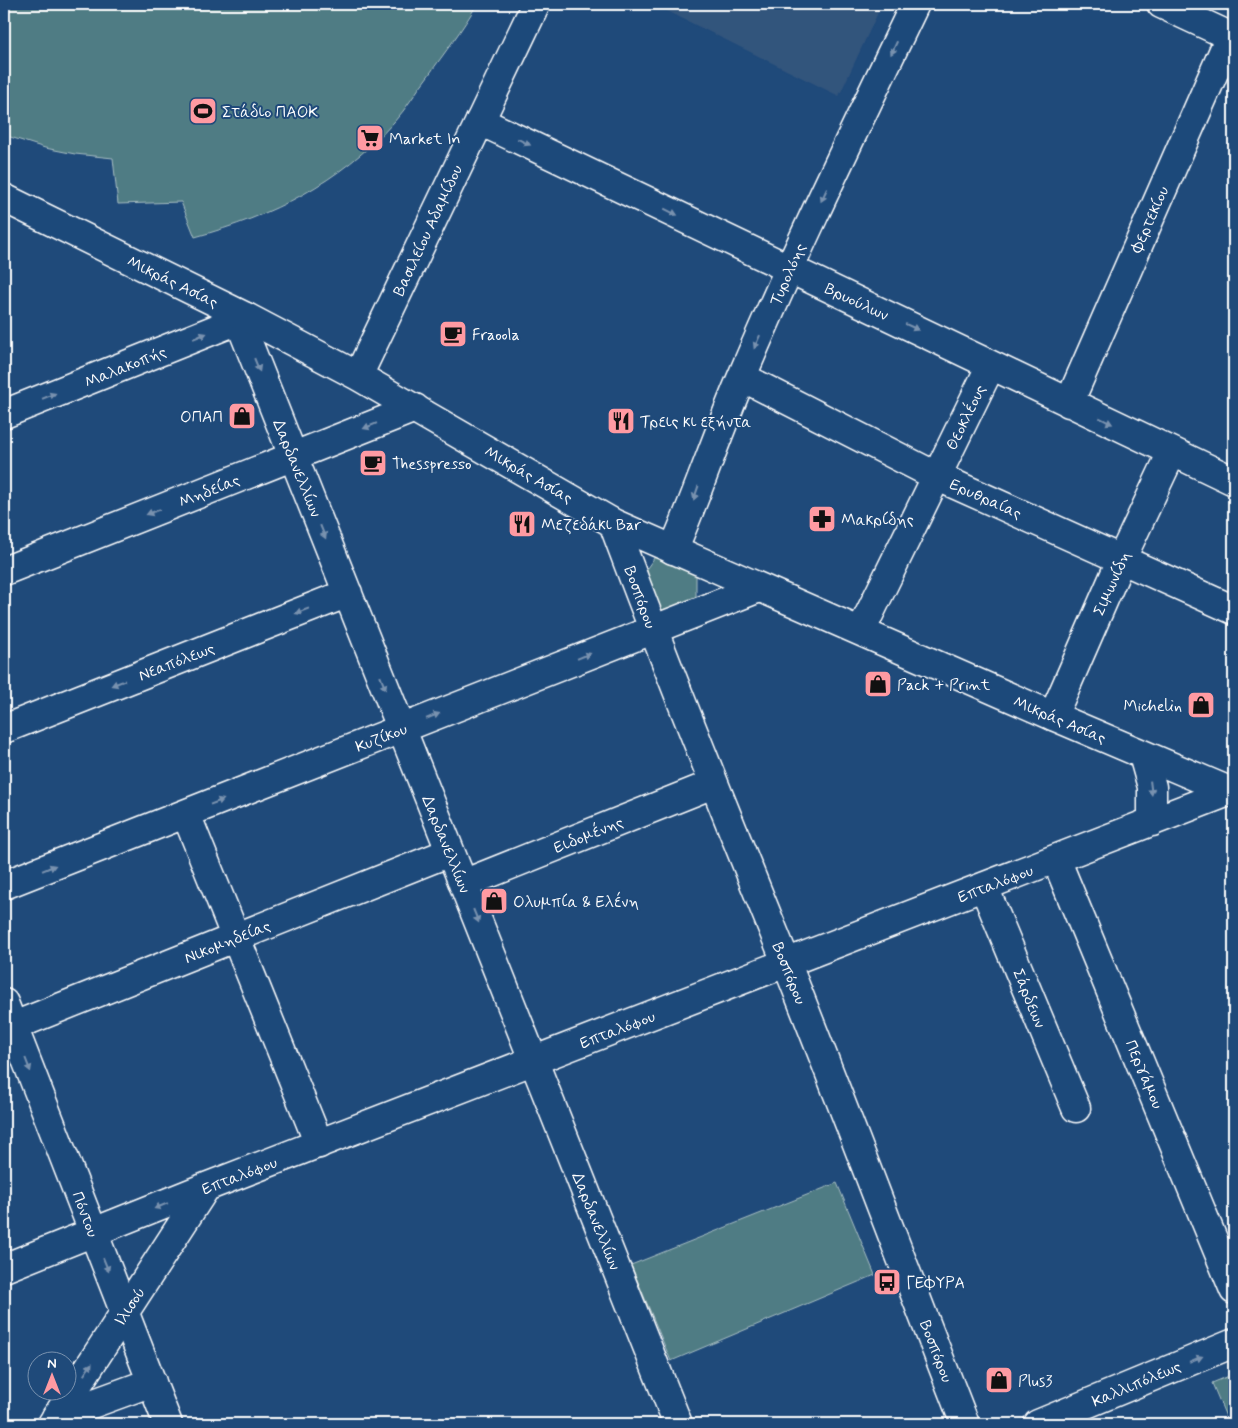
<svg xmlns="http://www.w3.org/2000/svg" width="1238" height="1428" font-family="Mynerve,sans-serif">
	<rect width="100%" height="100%" fill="#1f4a7a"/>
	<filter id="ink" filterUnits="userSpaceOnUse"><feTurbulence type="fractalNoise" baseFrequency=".02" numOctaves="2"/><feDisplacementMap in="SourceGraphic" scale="10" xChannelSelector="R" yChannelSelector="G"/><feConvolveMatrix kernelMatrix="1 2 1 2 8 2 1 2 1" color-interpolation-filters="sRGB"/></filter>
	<g filter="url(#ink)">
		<path fill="#33547c" d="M653 4H882L839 96Z"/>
		<path fill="#507c84" stroke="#a8bec2" d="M4 4H477C463 29 445 52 428 76 416 91 407 108 394 122 339 183 272 216 195 237L181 202 118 204 113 158 75 154 45 148 4 135Z
			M657 554 696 575V597L661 612 648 587 647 568Z
			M837 1183 875 1275 671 1361 631 1265Z
			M1234 1374V1424H1229L1212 1383Z"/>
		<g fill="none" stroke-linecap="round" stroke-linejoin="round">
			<defs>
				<path id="minor" d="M1161 4 1234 38
					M480 121 1234 481
					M239 320 678 1424
					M742 377 936 476 1234 610
					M1069 403 1230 36
					M4 414 246 317
					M673 550C698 493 718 432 743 374 796 249 856 127 915 4
					M4 571 415 408
					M861 631 991 365
					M1053 716 1122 558 1172 452
					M4 729 348 593
					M186 814 319 1144
					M1056 859 1234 1290
					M463 884 713 784
					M4 885 759 588
					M984 887 1076 1108
					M4 1003 168 1424
					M4 1030 450 852
					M56 1417 152 1382
					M1038 1424 1234 1343"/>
				<path id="tertiary" d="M4 198 248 318 358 376 613 523 1053 716 1234 793
					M358 376 536 4
					M613 523C668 671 727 816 786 962 847 1115 905 1270 965 1424
					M1143 755 1152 787V822
					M4 1268 206 1187 1231 791
					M52 1424 206 1187"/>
			</defs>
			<use href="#minor" stroke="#fff" stroke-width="31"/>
			<use href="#tertiary" stroke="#fff" stroke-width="31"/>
			<use href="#minor" stroke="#1f4a7a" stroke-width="28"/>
			<use href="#tertiary" stroke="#1f4a7a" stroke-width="28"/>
		</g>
		<defs><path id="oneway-solid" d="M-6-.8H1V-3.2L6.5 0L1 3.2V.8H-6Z" transform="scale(1.25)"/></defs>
		<g fill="#7992af">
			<use href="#oneway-solid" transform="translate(894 48) rotate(115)"/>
			<use href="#oneway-solid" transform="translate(524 142) rotate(26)"/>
			<use href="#oneway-solid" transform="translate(824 195) rotate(115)"/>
			<use href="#oneway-solid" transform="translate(671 212) rotate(26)"/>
			<use href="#oneway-solid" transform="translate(912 327) rotate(25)"/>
			<use href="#oneway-solid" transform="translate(200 336) rotate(-22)"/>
			<use href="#oneway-solid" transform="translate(757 342) rotate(114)"/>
			<use href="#oneway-solid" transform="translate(257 365) rotate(68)"/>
			<use href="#oneway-solid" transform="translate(49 396) rotate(-22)"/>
			<use href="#oneway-solid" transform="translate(1106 421) rotate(26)"/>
			<use href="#oneway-solid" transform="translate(370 426) rotate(158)"/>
			<use href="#oneway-solid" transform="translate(696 493) rotate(109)"/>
			<use href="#oneway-solid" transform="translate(153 512) rotate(158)"/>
			<use href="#oneway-solid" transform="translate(323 532) rotate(68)"/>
			<use href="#oneway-solid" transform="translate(302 611) rotate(159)"/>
			<use href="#oneway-solid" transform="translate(584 656) rotate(-22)"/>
			<use href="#oneway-solid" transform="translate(118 683) rotate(159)"/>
			<use href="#oneway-solid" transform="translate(383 683) rotate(68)"/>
			<use href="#oneway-solid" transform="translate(433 716) rotate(-22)"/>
			<use href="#oneway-solid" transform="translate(1151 788) rotate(83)"/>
			<use href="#oneway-solid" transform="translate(217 802) rotate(-21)"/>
			<use href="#oneway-solid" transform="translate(49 868) rotate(-22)"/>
			<use href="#oneway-solid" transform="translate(476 916) rotate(68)"/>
			<use href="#oneway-solid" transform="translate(28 1065) rotate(69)"/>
			<use href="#oneway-solid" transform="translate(161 1206) rotate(158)"/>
			<use href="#oneway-solid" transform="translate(106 1265) rotate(68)"/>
			<use href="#oneway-solid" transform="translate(1196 1359) rotate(-22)"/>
			<use href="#oneway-solid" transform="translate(88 1369) rotate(-56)"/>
		</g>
	</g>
	<defs>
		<symbol id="stadium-square" viewBox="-11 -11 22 22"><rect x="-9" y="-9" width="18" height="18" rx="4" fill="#ff9aa2" stroke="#1f4a7a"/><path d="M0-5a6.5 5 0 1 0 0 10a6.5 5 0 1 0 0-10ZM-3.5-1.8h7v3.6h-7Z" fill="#111"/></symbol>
		<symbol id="supermarket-square" viewBox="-11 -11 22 22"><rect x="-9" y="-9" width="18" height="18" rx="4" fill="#ff9aa2" stroke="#1f4a7a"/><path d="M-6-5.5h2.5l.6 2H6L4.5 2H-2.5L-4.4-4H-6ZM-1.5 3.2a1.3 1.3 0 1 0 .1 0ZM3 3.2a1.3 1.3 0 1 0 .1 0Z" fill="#111"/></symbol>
		<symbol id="cafe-square" viewBox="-11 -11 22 22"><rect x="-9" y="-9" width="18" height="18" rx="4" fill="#ff9aa2" stroke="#1f4a7a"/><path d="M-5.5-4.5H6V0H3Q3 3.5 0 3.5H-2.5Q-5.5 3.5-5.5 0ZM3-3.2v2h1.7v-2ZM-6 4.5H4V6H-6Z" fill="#111"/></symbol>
		<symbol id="shop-square" viewBox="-11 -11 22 22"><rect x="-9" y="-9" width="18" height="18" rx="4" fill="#ff9aa2" stroke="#1f4a7a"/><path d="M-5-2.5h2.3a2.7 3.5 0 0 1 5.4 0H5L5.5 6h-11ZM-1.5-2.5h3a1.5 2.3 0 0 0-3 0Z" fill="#111"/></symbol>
		<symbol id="restaurant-square" viewBox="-11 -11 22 22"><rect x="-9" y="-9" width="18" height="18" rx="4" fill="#ff9aa2" stroke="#1f4a7a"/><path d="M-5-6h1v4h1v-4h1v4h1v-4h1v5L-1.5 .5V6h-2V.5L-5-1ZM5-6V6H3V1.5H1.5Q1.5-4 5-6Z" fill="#111"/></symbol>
		<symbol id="pharmacy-square" viewBox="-11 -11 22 22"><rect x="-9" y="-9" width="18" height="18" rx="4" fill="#ff9aa2" stroke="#1f4a7a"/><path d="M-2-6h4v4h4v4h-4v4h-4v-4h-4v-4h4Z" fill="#111"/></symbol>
		<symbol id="bus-square" viewBox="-11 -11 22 22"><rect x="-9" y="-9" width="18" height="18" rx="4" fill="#ff9aa2" stroke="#1f4a7a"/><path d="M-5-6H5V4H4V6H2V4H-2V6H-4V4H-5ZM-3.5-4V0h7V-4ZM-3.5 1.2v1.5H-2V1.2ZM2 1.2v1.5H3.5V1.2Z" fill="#111"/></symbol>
	</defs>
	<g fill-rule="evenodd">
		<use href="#stadium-square" x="187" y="95" width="32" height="32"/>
		<use href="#supermarket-square" x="354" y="122" width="32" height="32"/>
		<use href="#cafe-square" x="437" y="318" width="32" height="32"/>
		<use href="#shop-square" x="226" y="400" width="32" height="32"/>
		<use href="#restaurant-square" x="605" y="405" width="32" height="32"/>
		<use href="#cafe-square" x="357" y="447" width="32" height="32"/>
		<use href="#pharmacy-square" x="806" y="503" width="32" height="32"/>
		<use href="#restaurant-square" x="506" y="508" width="32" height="32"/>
		<use href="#shop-square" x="862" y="668" width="32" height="32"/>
		<use href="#shop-square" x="1185" y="689" width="32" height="32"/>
		<use href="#shop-square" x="478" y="885" width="32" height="32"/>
		<use href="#bus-square" x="871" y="1266" width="32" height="32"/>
		<use href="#shop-square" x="983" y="1364" width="32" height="32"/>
	</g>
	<g text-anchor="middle" stroke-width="4" stroke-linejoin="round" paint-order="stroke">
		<g font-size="16" fill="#fff" stroke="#1f4a7a" text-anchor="start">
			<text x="222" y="117">Στάδιο ΠΑΟΚ</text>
			<text x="389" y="144">Market In</text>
			<text x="472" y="340">Fraoola</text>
			<text x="223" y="422" text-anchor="end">ΟΠΑΠ</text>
			<text x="640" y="427">Τρεις κι εξήντα</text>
			<text x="392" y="469">Thesspresso</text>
			<text x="841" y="525">Μακρίδης</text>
			<text x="541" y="530">Μεζεδάκι Bar</text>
			<text x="897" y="690">Pack + Print</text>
			<text x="1182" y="711" text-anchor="end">Michelin</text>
			<text x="513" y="907">Ολυμπία &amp; Ελένη</text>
			<text x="906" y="1288">ΓΕΦΥΡΑ</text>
			<text x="1018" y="1386">Plus3</text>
		</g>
		<g font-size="16" fill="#fff" stroke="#1f4a7a">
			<text transform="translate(1149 219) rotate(-66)" y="6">Φερτεκίου</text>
			<text transform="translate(427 230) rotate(-65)" y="6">Βασιλείου Αδαμίδου</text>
			<text transform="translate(787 274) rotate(-66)" y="6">Τυρολόης</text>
			<text transform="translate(173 281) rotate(26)" y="6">Μικράς Ασίας</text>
			<text transform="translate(857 301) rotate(25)" y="6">Βρυούλων</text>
			<text transform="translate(125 366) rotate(-22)" y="6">Μαλακοπής</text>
			<text transform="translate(965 417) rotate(-64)" y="6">Θεοκλέους</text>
			<text transform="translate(298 468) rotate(68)" y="6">Δαρδανελλίων</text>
			<text transform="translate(529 474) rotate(30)" y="6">Μικράς Ασίας</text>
			<text transform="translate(209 490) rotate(-22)" y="6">Μηδείας</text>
			<text transform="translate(986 498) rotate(24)" y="6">Ερυθραίας</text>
			<text transform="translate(1111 583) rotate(-66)" y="6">Σιμωνίδη</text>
			<text transform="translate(641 597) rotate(70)" y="6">Βοσπόρου</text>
			<text transform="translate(176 661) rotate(-21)" y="6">Νεαπόλεως</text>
			<text transform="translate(1060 719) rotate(23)" y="6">Μικράς Ασίας</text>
			<text transform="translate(381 737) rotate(-21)" y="6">Κυζίκου</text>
			<text transform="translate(588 834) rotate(-22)" y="6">Ειδομένης</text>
			<text transform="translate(447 844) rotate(68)" y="6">Δαρδανελλίων</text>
			<text transform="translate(995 883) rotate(-21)" y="6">Επταλόφου</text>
			<text transform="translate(227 941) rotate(-22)" y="6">Νικομηδείας</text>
			<text transform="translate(790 973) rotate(68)" y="6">Βοσπόρου</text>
			<text transform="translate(1030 998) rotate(68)" y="6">Σάρδεων</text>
			<text transform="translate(617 1029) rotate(-21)" y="6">Επταλόφου</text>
			<text transform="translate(1145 1074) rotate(67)" y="6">Περγάμου</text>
			<text transform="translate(239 1175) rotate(-21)" y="6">Επταλόφου</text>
			<text transform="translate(86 1214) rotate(69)" y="6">Πόντου</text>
			<text transform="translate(597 1221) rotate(68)" y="6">Δαρδανελλίων</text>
			<text transform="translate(129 1306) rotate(-57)" y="6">Ιλισού</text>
			<text transform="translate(937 1351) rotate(69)" y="6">Βοσπόρου</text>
			<text transform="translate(1136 1383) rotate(-23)" y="6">Καλλιπόλεως</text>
		</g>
	</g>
	<rect width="1238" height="1428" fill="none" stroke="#1f4a7a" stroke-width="20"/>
	<rect x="10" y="10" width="1218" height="1408" fill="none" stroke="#fff" stroke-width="2" filter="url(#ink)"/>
	<g transform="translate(52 1376)"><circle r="24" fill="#1f4a7a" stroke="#7992af"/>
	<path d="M0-4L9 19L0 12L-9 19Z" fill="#ff9aa2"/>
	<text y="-8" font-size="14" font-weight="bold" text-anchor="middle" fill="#ffffff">N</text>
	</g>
</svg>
